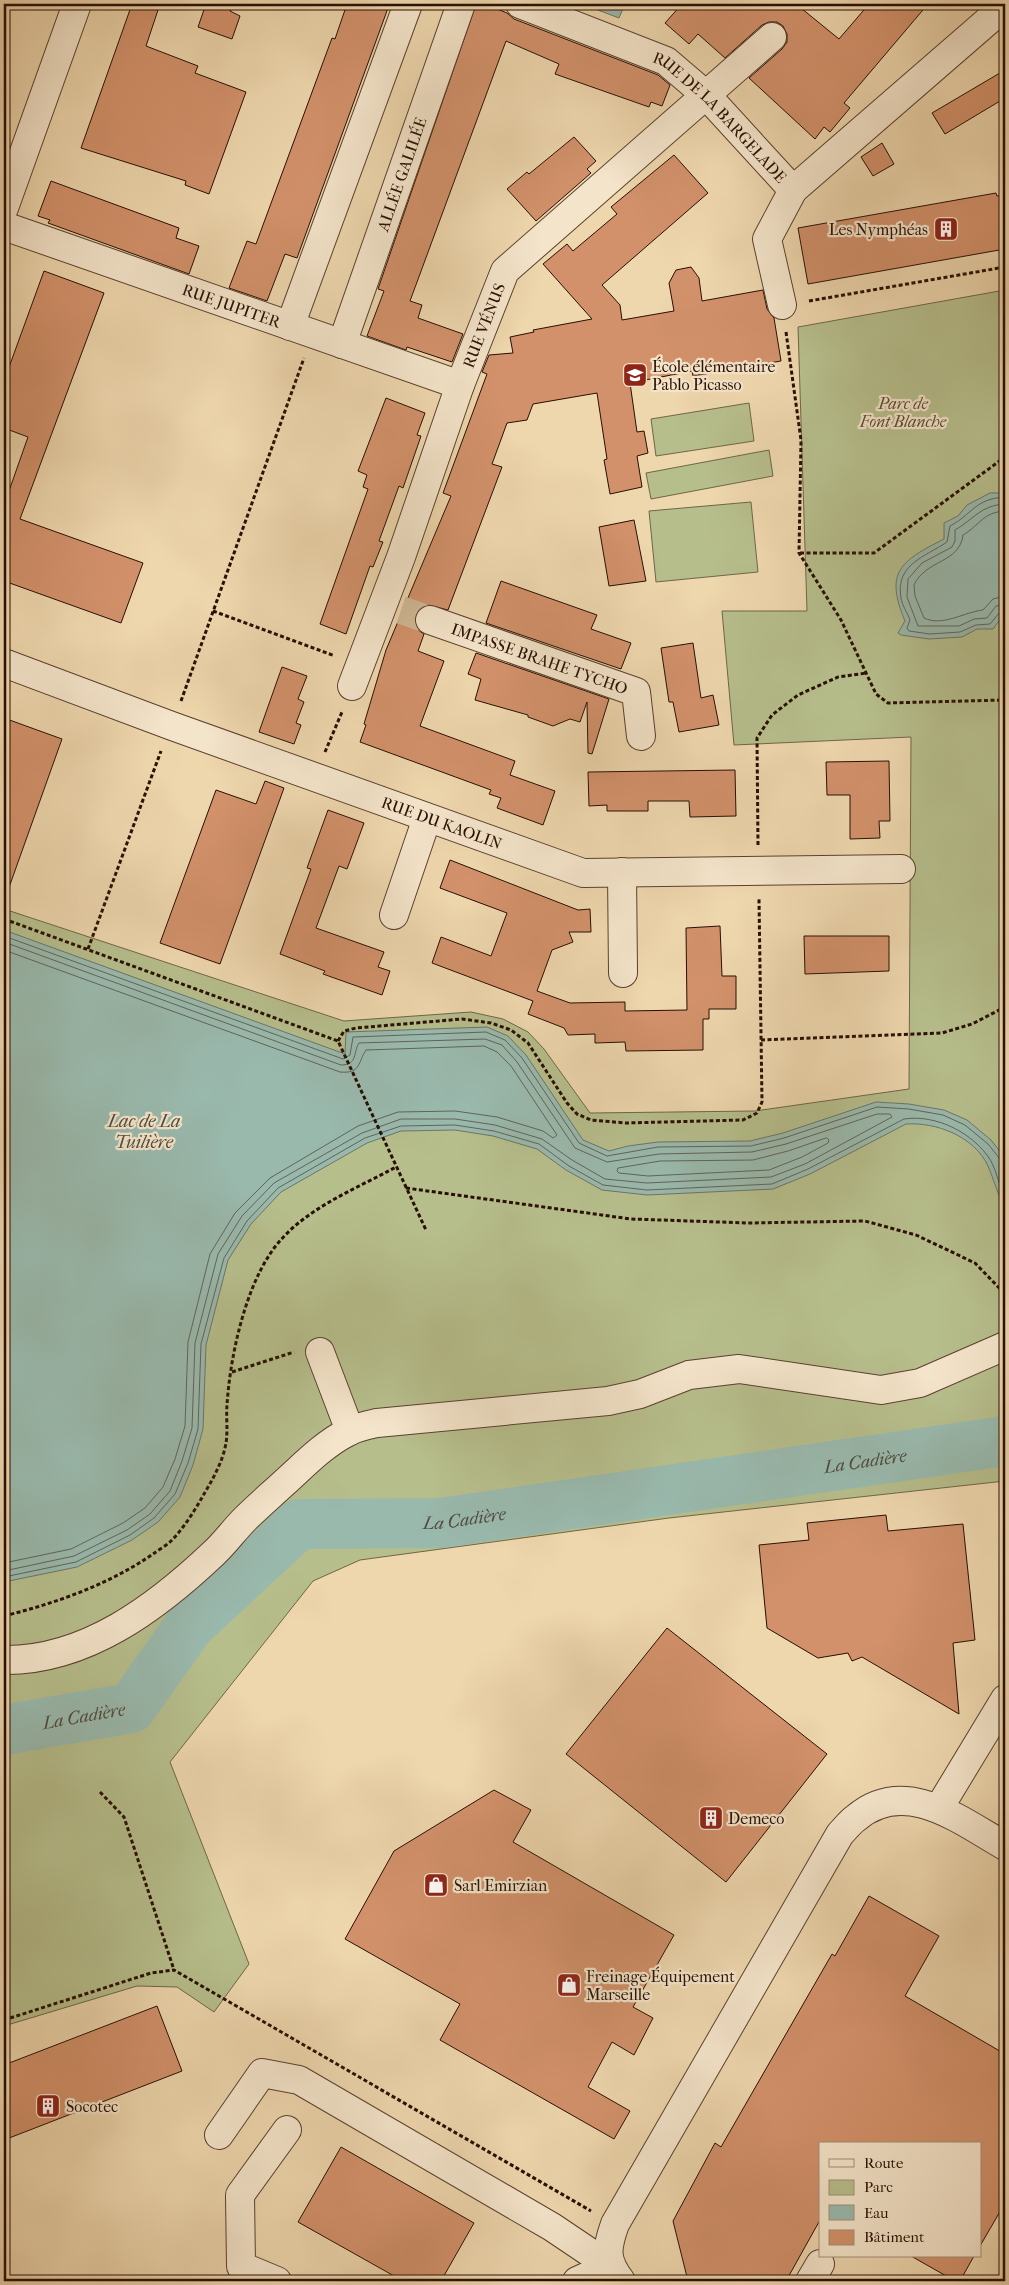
<svg xmlns="http://www.w3.org/2000/svg" width="1009" height="2285" font-family="'IM FELL French Canon',serif">
	<rect width="100%" height="100%" fill="#eed6ad"/>
	<filter id="stains"><feTurbulence type="fractalNoise" baseFrequency=".004" numOctaves="4"/><feColorMatrix values="0 0 0 0 .2 0 0 0 0 .09 0 0 0 0 .02 0 0 0 .5 -.17"/></filter>
	<radialGradient id="worn" r=".72"><stop offset=".6" stop-color="#630" stop-opacity="0"/><stop offset="1" stop-color="#630" stop-opacity=".3"/></radialGradient>
	<path fill="#b6be8c" stroke="#6e6648" d="M1005 290V1481L669 1518 360 1560 313 1581 170 1762 249 1964 214 2012 177 1987 137 1986 4 2026V909L344 1021 471 1012 503 1019 528 1032 544 1049 590 1113 755 1111 909 1089 911 737 734 745 722 611H807L798 327Z
		M749 403 754 441 656 456 651 419Z
		M769 450 773 476 651 499 646 473Z
		M751 502 758 572 656 582 649 511Z"/>
	<path fill="#99b9ad" stroke="#6b7569" d="M591 4H625L619 18 590 7Z
		M990 493H1004L1005 495 1004 614 993 629H977L962 637 929 639 901 635 898 633 905 621C884 571 901 561 944 539V523L958 516 967 505Z
		M4 930 345 1054 346 1032 487 1027 508 1036 526 1055 583 1140 609 1151 628 1146 658 1142 750 1141 783 1133 876 1102 909 1104 944 1110 967 1120 991 1140 1005 1158V1209C998 1195 994 1180 988 1166 974 1136 936 1122 906 1124L810 1174 773 1189 647 1195 602 1190 566 1170 537 1149 493 1136 455 1130 401 1131 367 1143 281 1192 251 1224 228 1260 206 1345 203 1429 193 1465 180 1497 158 1522 132 1540 77 1567 4 1582Z"/>
	<g fill="none" stroke-linecap="round" stroke-linejoin="round">
		<path stroke="#606458" stroke-width="1" d="M1005 497C974 499 973 514 950 526L947 542C925 557 895 564 901 598 902 605 907 612 910 620L907 628 909 631 930 634 960 632 976 625 990 624 1000 612 1005 610
			M1005 504C981 505 974 519 955 530V541L952 547 922 563 908 579 907 597 918 626H959L974 619 987 618 996 606 1005 604
			M1005 511C983 512 980 525 963 535 960 563 925 560 914 585L915 596 924 618C943 627 964 612 983 610L993 599 1005 596
			M4 936 343 1059 350 1055 353 1037 486 1032 505 1040 522 1058 579 1143 607 1156 658 1147 751 1146 784 1138 877 1107 909 1109 943 1115 965 1125 988 1144 1000 1159 1005 1160
			M4 942 341 1065C358 1065 353 1052 359 1043L485 1039 502 1045 517 1062 575 1148 607 1162 659 1154 752 1152 786 1144 877 1114H890L892 1117 805 1164 771 1177 647 1183 605 1179 572 1160 542 1139 495 1125 455 1119H401L362 1133 274 1183 242 1216 218 1254 195 1343 192 1428 182 1461 170 1491 150 1514 127 1530 74 1556 4 1571
			M4 950 340 1072C361 1074 358 1062 366 1050L484 1046 497 1052 511 1066 557 1135 553 1138 543 1131 497 1117 455 1111 398 1112 358 1126 270 1178 235 1213 210 1254 188 1342 185 1426 175 1459 163 1487 145 1508 123 1523 71 1549 4 1563
			M827 1138 829 1140 828 1143 802 1157 769 1170 648 1176 619 1173 617 1171 618 1168 660 1161 753 1160 788 1151Z
			M4 1577 76 1562 130 1535 154 1518 175 1494 188 1463 198 1429 201 1344 224 1258 247 1221 278 1188 365 1138 401 1126 455 1125 494 1131 539 1144 569 1166 603 1185 647 1190 772 1184 808 1169 904 1119C936 1114 974 1133 991 1161 997 1172 999 1186 1005 1198"/>
		<path stroke="#99b9ad" stroke-width="50" id="s1" d="M4 1730 131 1708 189 1626 299 1524 441 1523 1005 1441"/>
	</g>
	<path fill="#d2916b" stroke="#270f03" d="M132 4H160L146 46 198 66 195 73 246 92 209 194 185 185 186 181 81 148Z
		M206 4H233L230 11 240 16 232 39 198 27Z
		M347 4H376L388 8 297 258 285 254 267 301 229 288 247 241 256 244 332 38 335 39Z
		M476 4H485L507 13 514 19 658 75 670 85 662 106 651 102 649 107 555 74 559 64 506 41 410 301 422 305 418 318 463 334 452 362 407 347 406 350 367 336 384 291 378 289Z
		M682 4H796L839 39 869 4H928L844 103 850 108 830 132 824 127 815 139 749 78 782 49 787 42V34L783 26 777 22H769L762 25 725 58 698 34 689 44 665 23Z
		M1005 70V98L945 134 932 113Z
		M574 137 596 161 587 169 591 173 536 221 507 189 527 172 529 174Z
		M882 143 894 164 873 176 861 157Z
		M674 155 708 193 602 285 620 305 622 320 674 311 669 283 676 270 691 267 699 278 702 301 763 290 767 309 774 318 781 361 693 376 692 371 630 383 637 432 644 431 648 453 637 456 642 487 610 494 604 460 607 459 597 393 533 404 527 420 507 423 492 464 502 467 448 610 428 605 420 608 415 615V623L418 630 424 634 418 651 444 661 420 726 515 761 510 775 555 791 543 825 497 808 501 798 489 794 491 790 360 742 366 725 364 724 386 650 451 496 443 493 487 374 482 372 489 355 513 353 510 337 534 332 533 330 592 319 543 264 567 244 573 251 617 214 611 207Z
		M51 181 179 228 176 238 199 246 189 274 48 223 50 220 38 216Z
		M996 193 997 196 1005 195V249L808 284 798 228Z
		M44 271 104 293 20 519 143 563 121 623 4 581V505L28 437 4 428V381Z
		M386 398 425 413 417 435 421 436 403 488 399 486 379 541 383 542 373 567 370 566 346 634 320 624 368 489 363 487 367 475 358 471Z
		M634 520 646 581 609 586 599 527Z
		M501 581 597 615 591 629 631 643 621 669 486 623Z
		M693 643 701 698 713 695 719 725 679 732 673 702H669L661 648Z
		M476 653 609 699 592 754 588 753 587 702 580 722 570 719 553 726 528 717V715L475 700 481 679 468 674Z
		M282 667 307 676 298 699 304 702 296 723 301 725 294 744 259 732Z
		M4 718 62 739 7 893 4 892Z
		M889 761 890 821H879L880 838 850 839V795H827L826 762Z
		M735 770 736 816 690 817 689 801H648V811H607V805L589 806 588 772Z
		M265 781 284 788 220 964 160 943 216 790 256 804Z
		M328 810 364 823 347 869 339 866 316 928 384 952 378 967 390 971 382 995 323 974 325 971 280 954 311 869 307 868Z
		M450 860 578 910 590 909 591 932H569L573 942 552 950 537 991 570 1003 625 1002V1011L687 1010 686 928 720 926 722 976H736V1009H709V1019H703V1050L626 1051 625 1042 595 1043V1034L568 1035 564 1028 528 1014 533 1001 432 963 441 937 491 956 507 913 440 888Z
		M804 936H889V971L805 974Z
		M886 1515 888 1531 963 1524 975 1640 953 1643 959 1714 862 1657 852 1661 848 1653 818 1658 767 1628 759 1545 809 1540 807 1523Z
		M667 1628 827 1754 726 1882 566 1754Z
		M494 1790 531 1810 513 1842 674 1935 633 2007 653 2018 634 2055 612 2042 588 2087 630 2111 614 2139 440 2040 460 2004 345 1939 394 1851Z
		M869 1896 939 1936 905 1996 1005 2054V2203L980 2246V2144H820V2220L786 2281H688L673 2221 715 2143 721 2147 832 1954 835 1956Z
		M157 2006 182 2071 4 2140V2065Z
		M341 2147 474 2223 441 2281H403L298 2222Z
		M911 2256H974L960 2281H955Z"/>
	<g fill="none" stroke-linecap="round" stroke-linejoin="round">
		<path stroke="#d0b894" stroke-width="28" stroke-dasharray="28 14" stroke-linecap="butt" d="M401 610 430 620"/>
		<defs>
			<g id="minor">
				<path id="s2" d="M520 4 666 61 707 96 793 190 1005 6"/>
				<path d="M4 208 77 4"/>
				<path id="s3" d="M4 226 460 385"/>
				<path d="M782 305 767 239 793 190"/>
				<path d="M290 326 408 4"/>
				<path id="s4" d="M342 344 461 4"/>
				<path id="s5" d="M430 620 636 692 641 736"/>
				<path id="s6" d="M4 663 172 726 583 873 901 869"/>
				<path id="s7" d="M352 686 401 557 460 385 505 271 772 37"/>
				<path d="M622 872 623 973"/>
				<path d="M394 915 427 818"/>
				<path d="M320 1352 350 1431"/>
				<path d="M4 1660C86 1661 157 1607 214 1553 225 1543 234 1530 245 1519 257 1507 271 1495 284 1483 304 1465 324 1444 348 1432 357 1427 368 1425 377 1423L608 1401 640 1394 689 1375 739 1369 881 1390 920 1383 1005 1346"/>
				<path d="M939 1808 1005 1699"/>
				<path d="M219 2135 262 2073 299 2080 552 2227 610 2266"/>
				<path d="M277 2281 241 2266 240 2195 287 2130"/>
				<path d="M577 2281 610 2266"/>
				<path d="M621 2281C605 2260 606 2249 615 2224L840 1834C845 1829 850 1822 856 1818 905 1776 961 1821 1005 1846"/>
				<path d="M810 2281 820 2264"/>
			</g>
		</defs>
		<use href="#minor" stroke="#59412e" stroke-width="30"/>
		<path stroke="#270f03" stroke-width="3" stroke-dasharray="4 2.5" stroke-linecap="butt" d="M809 301 1005 267
			M786 332 801 440 799 553 841 620 876 694 888 703 1005 700
			M800 553H874L1005 457
			M213 611 335 656
			M181 701 304 358
			M325 752 342 712
			M758 845 757 738 772 715 798 695 838 677 867 673
			M4 919 338 1041 426 1230
			M88 949 161 751
			M761 1040 942 1033 972 1024 1005 1007
			M338 1041 344 1031 356 1028 462 1019 491 1023 511 1030 528 1043 567 1103 577 1114 591 1120 626 1123 743 1120 757 1113 762 1102 759 899
			M406 1188 631 1219 748 1223 865 1221 916 1235 975 1263 1005 1294
			M232 1372 294 1352
			M4 1616C56 1603 108 1585 153 1554 158 1550 166 1546 171 1541 184 1528 195 1510 204 1494 213 1479 223 1461 226 1443 228 1431 226 1417 227 1405 230 1358 244 1293 270 1254 298 1211 352 1191 396 1167
			M100 1792 124 1817 174 1970
			M4 2020 151 1973 174 1970 591 2211"/>
		<use href="#minor" stroke="#f4e4ca" stroke-width="28"/>
	</g>
	<defs>
		<symbol id="building-square" viewBox="-11 -11 22 22"><rect x="-9" y="-9" width="18" height="18" rx="4" fill="#8f2418" stroke="#f4e4ca"/><path d="M-4-6H4V6H1V3H-1V6H-4ZM-2.5-4.3h1.7v1.8h-1.7ZM.8-4.3h1.7v1.8H.8ZM-2.5-1h1.7V.8h-1.7ZM.8-1h1.7V.8H.8Z" fill="#fff"/></symbol>
		<symbol id="school-square" viewBox="-11 -11 22 22"><rect x="-9" y="-9" width="18" height="18" rx="4" fill="#8f2418" stroke="#f4e4ca"/><path d="M0-5L7-2L0 1L-7-2ZM-4 1L0 2.5L4 1V4Q0 6-4 4Z" fill="#fff"/></symbol>
		<symbol id="shop-square" viewBox="-11 -11 22 22"><rect x="-9" y="-9" width="18" height="18" rx="4" fill="#8f2418" stroke="#f4e4ca"/><path d="M-5-2.5h2.3a2.7 3.5 0 0 1 5.4 0H5L5.5 6h-11ZM-1.5-2.5h3a1.5 2.3 0 0 0-3 0Z" fill="#fff"/></symbol>
	</defs>
	<g fill-rule="evenodd">
		<use href="#building-square" x="932" y="215" width="28" height="28"/>
		<use href="#school-square" x="621" y="361" width="28" height="28"/>
		<use href="#building-square" x="697" y="1804" width="28" height="28"/>
		<use href="#shop-square" x="422" y="1871" width="28" height="28"/>
		<use href="#shop-square" x="555" y="1971" width="28" height="28"/>
		<use href="#building-square" x="34" y="2092" width="28" height="28"/>
	</g>
	<g text-anchor="middle" stroke-width="4.5" stroke-linejoin="round" paint-order="stroke">
		<g font-size="16" fill="#270f03" stroke="#f4e4ca">
			<text dy="6" stroke="none"><textPath href="#s2" startOffset="234">RUE DE LA BARGELADE</textPath></text>
			<text dy="6" stroke="none"><textPath href="#s4" startOffset="180">ALLÉE GALILÉE</textPath></text>
			<text dy="6" stroke="none"><textPath href="#s3" startOffset="241">RUE JUPITER</textPath></text>
			<text dy="6" stroke="none"><textPath href="#s7" startOffset="384">RUE VÉNUS</textPath></text>
			<text dy="6" stroke="none"><textPath href="#s5" startOffset="116">IMPASSE BRAHE TYCHO</textPath></text>
			<text dy="6" stroke="none"><textPath href="#s6" startOffset="466">RUE DU KAOLIN</textPath></text>
		</g>
		<g font-size="16" fill="#270f03" stroke="#f4e4ca" text-anchor="start">
			<text x="928" y="235" text-anchor="end">Les Nymphéas</text>
			<text x="652" y="372">École élémentaire<tspan x="652" dy="18">Pablo Picasso</tspan></text>
			<text x="728" y="1824">Demeco</text>
			<text x="454" y="1891">Sarl Emirzian</text>
			<text x="586" y="1982">Freinage Équipement<tspan x="586" dy="18">Marseille</tspan></text>
			<text x="66" y="2112">Socotec</text>
		</g>
		<g font-size="16" font-style="italic" fill="#594c33" stroke="#f4e4ca">
			<text x="903" y="409">Parc de<tspan x="903" dy="18">Font Blanche</tspan></text>
		</g>
		<g font-size="18" font-style="italic" fill="#4f4a3e" stroke="#f4e4ca">
			<text x="144" y="1127">Lac de La<tspan x="144" dy="21">Tuilière</tspan></text>
			<text dy="6" stroke="none"><textPath href="#s1" startOffset="950">La Cadière</textPath></text>
			<text dy="6" stroke="none"><textPath href="#s1" startOffset="545">La Cadière</textPath></text>
			<text dy="6" stroke="none"><textPath href="#s1" startOffset="81">La Cadière</textPath></text>
		</g>
	</g>
	<rect width="1009" height="2285" fill="none" stroke="#eed6ad" stroke-width="20"/>
	<rect x="5" y="5" width="999" height="2275" fill="none" stroke="#270f03" stroke-width="2.5"/>
	<rect x="10" y="10" width="989" height="2265" fill="none" stroke="#270f03"/>
	<rect x="819" y="2142" width="162" height="115" fill="#f4e4ca" stroke="#a28f7a"/>
	<rect x="829" y="2159" width="25" height="8" fill="#f4e4ca" stroke="#a28f7a"/>
	<text x="864" y="2168" font-size="15" fill="#270f03">Route</text>
	<rect x="829" y="2180" width="25" height="15" fill="#b6be8c" stroke="#a28f7a"/>
	<text x="864" y="2192" font-size="15" fill="#270f03">Parc</text>
	<rect x="829" y="2205" width="25" height="15" fill="#99b9ad" stroke="#a28f7a"/>
	<text x="864" y="2218" font-size="15" fill="#270f03">Eau</text>
	<rect x="829" y="2230" width="25" height="15" fill="#d2916b" stroke="#a28f7a"/>
	<text x="864" y="2242" font-size="15" fill="#270f03">Bâtiment</text>
	<rect width="100%" height="100%" filter="url(#stains)"/>
	<rect width="100%" height="100%" fill="url(#worn)"/>
</svg>
